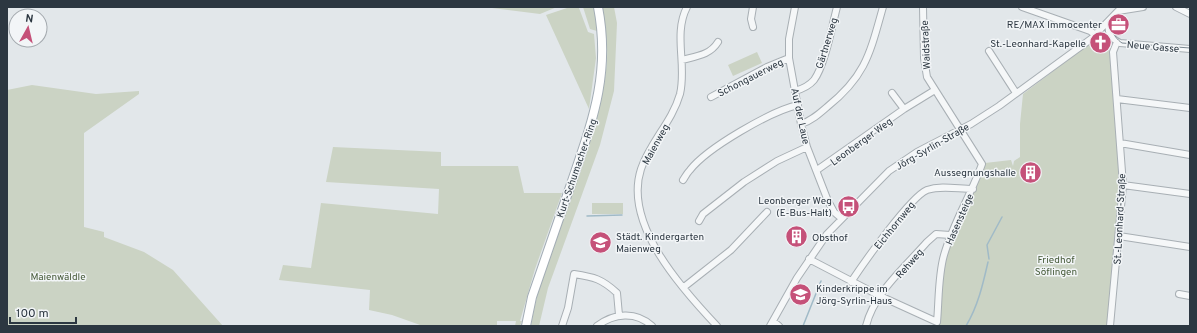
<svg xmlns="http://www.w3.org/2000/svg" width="1197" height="333" font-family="Overpass,sans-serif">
	<rect width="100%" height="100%" fill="#e2e7ea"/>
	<path fill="#cbd3c4" d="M484 7H557L540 14Z
		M570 7 579 8 588 32 594 34 596 58 589 109 546 15Z
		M583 7H594L597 31 590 29Z
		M601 7H614L617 23 614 91 600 145 548 288 539 326H531C542 257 574 193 593 126 600 105 606 81 607 58 608 41 604 24 601 7Z
		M1089 44 1092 50 1108 46 1109 48 1115 99 1119 184 1108 326H936L940 324 944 262 952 238 974 190 985 163 1011 160 1013 166 1014 161 1020 157V124L1023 94Z
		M757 52 762 63 733 76 728 65Z
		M32 85 96 94 139 91V94L84 133V227L104 232V237L144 252 173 270 223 326H7V90Z
		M333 147 441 152V166H518L524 193H562L535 269 520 321H522L520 326H515L516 321H497V326H423L392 315 369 310 370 290 279 280 283 265 311 268 321 203 438 214 439 189 326 182Z
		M592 203H623V214H592Z"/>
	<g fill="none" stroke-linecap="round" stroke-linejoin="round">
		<path stroke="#a0bac7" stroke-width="1.5" d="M587 216 622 215
			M989 259 987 245 1002 217
			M803 326 821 281
			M966 326C978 306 983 284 988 262"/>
		<defs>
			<path id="minor" d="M687 7C673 34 687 65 680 94 672 122 650 142 641 169 623 224 682 289 717 326
				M795 7 789 39V58L801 124 807 147 828 201 834 212 841 218
				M1022 7 1090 31 1096 35
				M1176 7 1190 14
				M1110 21C1106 31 1111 39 1120 43L1190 49
				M753 27 751 19 753 7
				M989 51 1016 93
				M682 60C697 56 710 55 718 42
				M795 91C802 89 809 86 814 80 825 65 832 26 837 7
				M892 93 904 109
				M711 97 767 67 789 58
				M1117 99 1190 108
				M801 124C811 121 819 114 827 107 866 76 870 53 883 7
				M1120 143 1190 155
				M817 170 904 109 935 90
				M683 180C685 177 687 173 690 170 707 148 771 111 798 105
				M1123 185 1190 194
				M699 221 703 214 744 182 777 161 807 147
				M1119 236 1190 247
				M809 259 880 296 937 322C939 301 938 276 944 255 953 223 971 195 982 164L927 77 924 58 923 7
				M851 282C863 264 910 197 927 190 941 185 958 189 973 189
				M684 287 731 250 767 212
				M1179 294 1190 296
				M773 321 779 326
				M562 326 568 308 574 274C594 277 602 279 617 293L619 315
				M597 326C614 313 636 311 652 326
				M770 326 797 278 827 234 889 171 917 152 971 124 999 106 1091 39 1118 11 1143 7
				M866 326C874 293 905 267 927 242L936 234 950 235
				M1110 326 1123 185 1113 52 1117 42"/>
			<path id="major" d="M526 326 532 297C545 259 558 222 571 184 592 122 611 74 598 7"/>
		</defs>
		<use href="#minor" stroke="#a8afb4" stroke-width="8"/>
		<use href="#major" stroke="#a3adb5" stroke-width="10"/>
		<use href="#minor" stroke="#f5f7f8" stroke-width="6"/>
		<use href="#major" stroke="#fff" stroke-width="8"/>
		<path stroke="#7d8992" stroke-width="1" d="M1119 17C1108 25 1112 36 1122 43L1190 48"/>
	</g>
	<defs>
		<symbol id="office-disc" viewBox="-11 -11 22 22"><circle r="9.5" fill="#c55179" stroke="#f2f5f7"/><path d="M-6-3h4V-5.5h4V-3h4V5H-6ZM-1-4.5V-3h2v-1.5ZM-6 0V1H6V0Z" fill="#fff"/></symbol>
		<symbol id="church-disc" viewBox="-11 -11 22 22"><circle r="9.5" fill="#c55179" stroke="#f2f5f7"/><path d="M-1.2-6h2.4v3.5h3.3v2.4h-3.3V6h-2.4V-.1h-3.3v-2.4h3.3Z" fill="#fff"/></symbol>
		<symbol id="building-disc" viewBox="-11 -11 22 22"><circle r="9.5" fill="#c55179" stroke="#f2f5f7"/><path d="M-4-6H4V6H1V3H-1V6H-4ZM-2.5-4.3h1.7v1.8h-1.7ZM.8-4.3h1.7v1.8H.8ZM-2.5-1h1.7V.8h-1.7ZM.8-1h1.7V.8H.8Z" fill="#fff"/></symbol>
		<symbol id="bus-disc" viewBox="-11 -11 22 22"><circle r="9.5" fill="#c55179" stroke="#f2f5f7"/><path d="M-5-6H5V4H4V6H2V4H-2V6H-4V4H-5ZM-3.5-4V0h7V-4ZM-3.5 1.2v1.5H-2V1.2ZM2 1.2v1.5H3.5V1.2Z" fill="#fff"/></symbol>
		<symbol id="school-disc" viewBox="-11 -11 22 22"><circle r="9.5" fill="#c55179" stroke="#f2f5f7"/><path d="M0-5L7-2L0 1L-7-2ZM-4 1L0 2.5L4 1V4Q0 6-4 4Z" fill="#fff"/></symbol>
	</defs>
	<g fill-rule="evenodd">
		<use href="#office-disc" x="1106" y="12" width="25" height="25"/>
		<use href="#church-disc" x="1088" y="30" width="25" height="25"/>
		<use href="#building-disc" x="1018" y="160" width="25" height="25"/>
		<use href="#bus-disc" x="836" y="194" width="25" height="25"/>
		<use href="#building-disc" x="784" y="224" width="25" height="25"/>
		<use href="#school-disc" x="588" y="230" width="25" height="25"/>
		<use href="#school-disc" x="788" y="282" width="25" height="25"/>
	</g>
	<g text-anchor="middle" stroke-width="3" stroke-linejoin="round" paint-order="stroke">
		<g font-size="10" fill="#2c3741" stroke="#f2f5f7" text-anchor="end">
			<text x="1102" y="28">RE/MAX Immocenter</text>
			<text x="1086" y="47">St.-Leonhard-Kapelle</text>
			<text x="1016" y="176">Aussegnungshalle</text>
			<text x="832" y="204">Leonberger Weg<tspan x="832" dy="12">(E-Bus-Halt)</tspan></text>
			<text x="616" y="240" text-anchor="start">Städt. Kindergarten<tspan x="616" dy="12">Maienweg</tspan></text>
			<text x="812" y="241" text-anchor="start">Obsthof</text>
			<text x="816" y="292" text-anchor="start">Kinderkrippe im<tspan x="816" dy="12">Jörg-Syrlin-Haus</tspan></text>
		</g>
		<g font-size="10" fill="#2c3741" stroke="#f2f5f7">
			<text transform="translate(826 43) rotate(-73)" y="4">Gärtnerweg</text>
			<text transform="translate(925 45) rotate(-93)" y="4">Waidstraße</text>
			<text transform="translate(1153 46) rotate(5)" y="4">Neue Gasse</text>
			<text transform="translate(750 77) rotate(-27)" y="4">Schongauerweg</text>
			<text transform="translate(801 116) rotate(78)" y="4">Auf der Laue</text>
			<text transform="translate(861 141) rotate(-36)" y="4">Leonberger Weg</text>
			<text transform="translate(655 144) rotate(-61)" y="4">Maienweg</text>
			<text transform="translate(932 146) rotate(-30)" y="4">Jörg-Syrlin-Straße</text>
			<text transform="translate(576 168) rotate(-71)" y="4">Kurt-Schumacher-Ring</text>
			<text transform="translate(959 219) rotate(-66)" y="4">Hasensteige</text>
			<text transform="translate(1119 219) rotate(-87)" y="4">St.-Leonhard-Straße</text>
			<text transform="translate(894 225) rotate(-51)" y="4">Eichhornweg</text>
			<text transform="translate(909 263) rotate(-49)" y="4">Rehweg</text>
		</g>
		<g font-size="10" fill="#475b3a" stroke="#f2f5f7">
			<text x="1056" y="263">Friedhof<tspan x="1056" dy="12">Söflingen</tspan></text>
			<text x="58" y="280">Maienwäldle</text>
		</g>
	</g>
	<rect width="1197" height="333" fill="none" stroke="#2c3741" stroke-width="16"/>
	<g transform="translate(28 28) rotate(8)"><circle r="19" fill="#f2f5f7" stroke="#a3a9ae"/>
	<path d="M0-3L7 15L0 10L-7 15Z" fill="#c55179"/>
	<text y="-6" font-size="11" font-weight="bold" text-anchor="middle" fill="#2c3741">N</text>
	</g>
	<path d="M10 317v6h66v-6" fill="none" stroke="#2c3741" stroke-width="2"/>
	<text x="16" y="317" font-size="12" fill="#2c3741" stroke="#f2f5f7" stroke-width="3" paint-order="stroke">100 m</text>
</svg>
